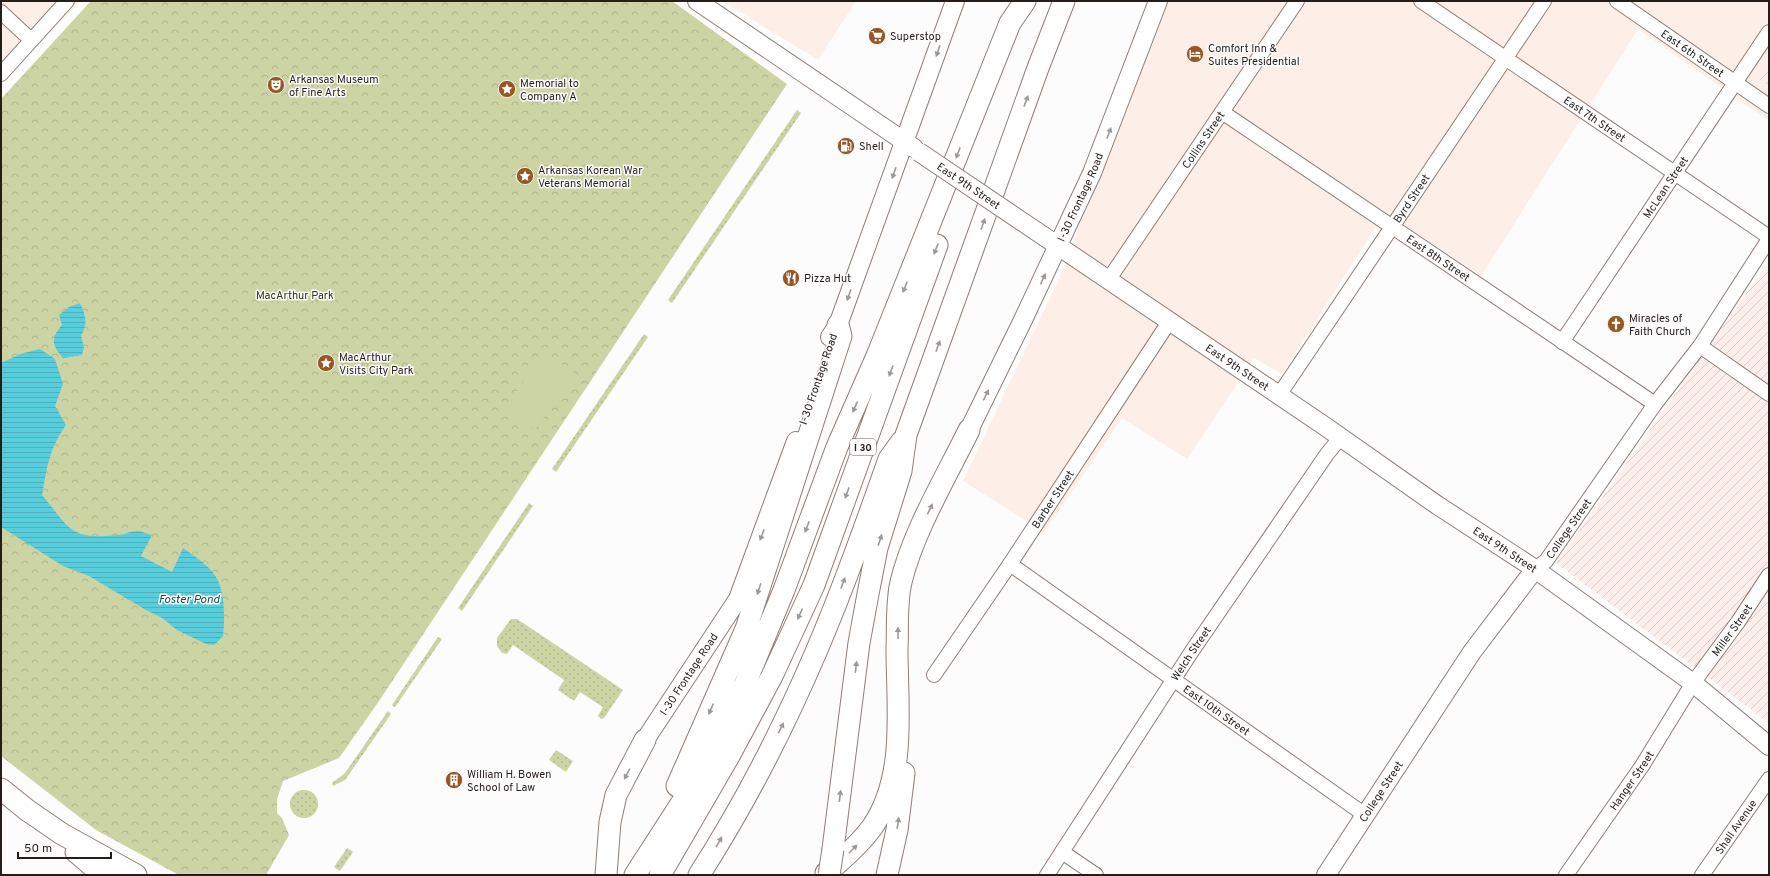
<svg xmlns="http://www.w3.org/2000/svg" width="1770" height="876" font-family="Overpass,sans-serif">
	<defs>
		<pattern id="industrial-furrows" width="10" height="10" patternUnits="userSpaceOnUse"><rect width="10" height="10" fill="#feeeeb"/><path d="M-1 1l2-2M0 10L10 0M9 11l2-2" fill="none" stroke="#daccc9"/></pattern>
		<pattern id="grass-dots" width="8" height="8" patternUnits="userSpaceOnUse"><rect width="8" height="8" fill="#ccd4a3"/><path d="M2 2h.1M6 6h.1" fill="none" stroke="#afb68c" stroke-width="1.8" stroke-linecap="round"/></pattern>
		<pattern id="park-crowns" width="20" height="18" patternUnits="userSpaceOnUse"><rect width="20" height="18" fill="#ccd4a3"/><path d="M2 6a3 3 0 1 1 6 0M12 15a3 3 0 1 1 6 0" fill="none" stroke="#afb68c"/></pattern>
		<pattern id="water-rules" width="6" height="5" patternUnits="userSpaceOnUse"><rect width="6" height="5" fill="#58cedc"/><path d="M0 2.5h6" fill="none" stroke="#4cb0bc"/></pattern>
	</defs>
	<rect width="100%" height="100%" fill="#fcfcfc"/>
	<path fill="#fdefe7" d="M1 1H81L1 83Z
		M722 1H856L818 60Z
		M1167 1H1769V121L1638 29 1481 276 1385 212 1282 374 1254 358 1187 459 1122 418 1044 532 963 481 1059 279Z"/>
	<path fill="url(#industrial-furrows)" d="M1769 62V86L1758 78Z
		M1769 261V723L1556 563Z"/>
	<path fill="url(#grass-dots)" d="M797 110 801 113 672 303 668 300Z
		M644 334 648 337 556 472 552 469Z
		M529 503 533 506 462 611 458 608Z
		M511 619H517L623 690 604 718 601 719 598 716 603 707 580 692 574 701 558 690 564 680 513 645 507 654 502 653 497 646V638Z
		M438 637 442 639 395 707 392 705Z
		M388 711 391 714 345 780 333 786 332 783 345 773Z
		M556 750 573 761 566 772 549 760Z
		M290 804a14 14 0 1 1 28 0a14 14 0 1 1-28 0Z
		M347 848 353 852 340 871 334 867Z"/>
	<path fill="url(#park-crowns)" d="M91 1H672L787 84 379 701 339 758 283 781 277 799V813L282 818 289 835 266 875H179L96 830 1 756V99Z"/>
	<path fill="#ccd4a3" d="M543 353 575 373 535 430 505 408Z"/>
	<path fill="url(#water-rules)" d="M80 303C86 316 88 323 81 336L84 347 82 355 63 358C52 345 50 339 62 325L59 315 69 307Z
		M40 349 55 359 63 384 55 406 66 425C49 449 47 468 42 495 71 530 70 540 118 535 124 535 130 531 137 531 141 531 147 534 152 535L141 556 172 572 183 548C194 556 209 565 216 577 225 592 225 618 223 636L214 645 206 644 177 630 162 618 146 610 89 576 63 566 1 527V363L20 354Z"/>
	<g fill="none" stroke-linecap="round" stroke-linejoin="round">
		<defs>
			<g id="minor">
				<path id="s1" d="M1421 1 1769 237"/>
				<path id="s2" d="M1617 1 1769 106"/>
				<path d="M1 12 31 40"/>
				<path d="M1 74 67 1"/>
				<path id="s3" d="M1222 112 1655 404"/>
				<path id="s4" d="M1109 279 1297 1"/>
				<path id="s5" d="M1562 342 1769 32"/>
				<path d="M1700 346 1769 394"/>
				<path id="s6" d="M1279 395 1544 1"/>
				<path id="s7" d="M1010 564 1365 815"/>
				<path id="s8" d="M1535 569 1546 561 1655 404 1700 346 1769 239"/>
				<path id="s9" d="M934 675 1010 564 1169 322"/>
				<path d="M1062 852 1096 875"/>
				<path id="s10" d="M1047 875 1192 651 1327 454 1341 437"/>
				<path id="s11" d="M1566 875 1642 766 1693 683 1738 622 1769 575"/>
				<path id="s12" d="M1702 875 1769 779"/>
			</g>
			<g id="major">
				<path d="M697 1 914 148"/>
				<path id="s13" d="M1036 231 1326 427 1437 505 1535 569 1693 683 1769 746"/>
				<path d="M830 337 838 325 955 1"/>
				<path id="s14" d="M969 430 1022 322 1092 173 1158 1"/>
				<path id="s15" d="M645 740 738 599 796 441"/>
				<path id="s16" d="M1326 875 1472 652 1535 569"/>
			</g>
			<path id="highway" d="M677 786 746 629 841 336 838 325
				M1 789 27 810 62 834 136 875
				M833 849 859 643 868 594 877 548 901 471 906 435 1038 68 1064 1
				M76 852 103 875
				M826 873C843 859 860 844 873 826 907 775 897 707 897 649 898 627 896 604 901 582 913 532 946 477 969 430
				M606 875 610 822 616 795 645 740
				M635 875 688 793 745 684 784 590 837 447 877 356 1010 23 1025 1
				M660 875 729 756 772 676 814 585 937 245
				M699 875C744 805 783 729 816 652 843 589 866 524 889 459L902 441
				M887 875 897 830 904 773"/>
		</defs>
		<use href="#minor" stroke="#917d75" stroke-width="16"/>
		<use href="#major" stroke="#917d75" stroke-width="20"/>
		<use href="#highway" stroke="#917d75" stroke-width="23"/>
		<use href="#minor" stroke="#fff" stroke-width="14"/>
		<use href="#major" stroke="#fff" stroke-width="18"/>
		<use href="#highway" stroke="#fff" stroke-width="21"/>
		<defs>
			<g id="major-bridge">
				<path id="s17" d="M919 152 1036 231"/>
			</g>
			<path id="highway-bridge" d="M829 875 833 849"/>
		</defs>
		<use href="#major-bridge" stroke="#917d75" stroke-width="20" stroke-linecap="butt"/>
		<use href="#highway-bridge" stroke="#917d75" stroke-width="23" stroke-linecap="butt"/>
		<use href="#major-bridge" stroke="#fff" stroke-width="18"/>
		<use href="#highway-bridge" stroke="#fff" stroke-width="21"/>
	</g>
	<defs><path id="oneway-solid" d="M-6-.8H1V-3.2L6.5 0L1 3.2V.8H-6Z"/></defs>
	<g fill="#9d9998">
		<use href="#oneway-solid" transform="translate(938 51) rotate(109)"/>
		<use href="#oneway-solid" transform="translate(1026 101) rotate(-70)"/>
		<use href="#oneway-solid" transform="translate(1109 133) rotate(-70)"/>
		<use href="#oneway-solid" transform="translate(958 153) rotate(111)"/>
		<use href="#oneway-solid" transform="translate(894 173) rotate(109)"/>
		<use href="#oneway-solid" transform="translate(983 224) rotate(-71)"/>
		<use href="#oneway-solid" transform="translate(936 249) rotate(111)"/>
		<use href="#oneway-solid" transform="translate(1043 279) rotate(-65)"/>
		<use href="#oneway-solid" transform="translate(905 287) rotate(112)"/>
		<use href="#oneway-solid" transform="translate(849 295) rotate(109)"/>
		<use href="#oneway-solid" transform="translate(938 346) rotate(-70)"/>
		<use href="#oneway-solid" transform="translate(891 371) rotate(110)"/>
		<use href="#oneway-solid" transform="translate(986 395) rotate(-64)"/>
		<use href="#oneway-solid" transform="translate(855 407) rotate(114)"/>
		<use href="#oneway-solid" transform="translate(847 493) rotate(110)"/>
		<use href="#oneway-solid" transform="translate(930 509) rotate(-64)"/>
		<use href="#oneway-solid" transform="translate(807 527) rotate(111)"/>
		<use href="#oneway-solid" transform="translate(762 535) rotate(111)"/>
		<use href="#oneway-solid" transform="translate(880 540) rotate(-72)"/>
		<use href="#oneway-solid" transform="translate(843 583) rotate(-69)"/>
		<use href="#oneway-solid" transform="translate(759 589) rotate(108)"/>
		<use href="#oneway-solid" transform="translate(800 614) rotate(114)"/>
		<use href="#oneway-solid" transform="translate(898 633) rotate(-90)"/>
		<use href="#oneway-solid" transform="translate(856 667) rotate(-83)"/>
		<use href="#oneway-solid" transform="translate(711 709) rotate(114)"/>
		<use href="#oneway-solid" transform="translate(781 728) rotate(-64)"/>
		<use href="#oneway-solid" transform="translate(627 774) rotate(118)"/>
		<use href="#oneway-solid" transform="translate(840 796) rotate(-83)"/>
		<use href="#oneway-solid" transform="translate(898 823) rotate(-81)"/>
		<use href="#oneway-solid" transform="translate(719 842) rotate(-60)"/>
		<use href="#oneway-solid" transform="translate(853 849) rotate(-45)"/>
	</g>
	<defs>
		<symbol id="supermarket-disc" viewBox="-11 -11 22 22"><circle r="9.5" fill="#985624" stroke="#fcfcfc"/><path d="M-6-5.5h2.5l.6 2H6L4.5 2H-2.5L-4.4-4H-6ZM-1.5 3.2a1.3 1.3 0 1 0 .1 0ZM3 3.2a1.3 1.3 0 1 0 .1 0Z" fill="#fff"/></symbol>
		<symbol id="hotel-disc" viewBox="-11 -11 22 22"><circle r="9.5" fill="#985624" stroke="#fcfcfc"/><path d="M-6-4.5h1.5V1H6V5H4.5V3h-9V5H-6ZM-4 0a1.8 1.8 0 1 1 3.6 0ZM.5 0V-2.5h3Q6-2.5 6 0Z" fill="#fff"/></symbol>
		<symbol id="theatre-disc" viewBox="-11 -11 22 22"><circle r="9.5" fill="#985624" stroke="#fcfcfc"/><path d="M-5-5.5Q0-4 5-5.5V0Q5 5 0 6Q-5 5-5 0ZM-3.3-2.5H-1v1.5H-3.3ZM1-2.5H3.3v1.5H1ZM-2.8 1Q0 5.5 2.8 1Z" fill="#fff"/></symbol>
		<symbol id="sight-disc" viewBox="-11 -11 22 22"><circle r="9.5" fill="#985624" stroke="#fcfcfc"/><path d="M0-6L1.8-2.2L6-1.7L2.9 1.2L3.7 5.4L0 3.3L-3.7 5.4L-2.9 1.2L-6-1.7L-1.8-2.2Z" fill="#fff"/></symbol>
		<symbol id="fuel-disc" viewBox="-11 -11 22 22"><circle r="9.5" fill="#985624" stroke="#fcfcfc"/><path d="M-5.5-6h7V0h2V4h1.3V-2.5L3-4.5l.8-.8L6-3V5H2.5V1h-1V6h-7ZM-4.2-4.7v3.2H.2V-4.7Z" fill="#fff"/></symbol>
		<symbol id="restaurant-disc" viewBox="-11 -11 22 22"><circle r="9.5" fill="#985624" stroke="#fcfcfc"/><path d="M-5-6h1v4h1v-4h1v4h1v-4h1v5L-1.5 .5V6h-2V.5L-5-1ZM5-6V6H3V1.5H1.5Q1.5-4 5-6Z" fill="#fff"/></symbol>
		<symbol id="church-disc" viewBox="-11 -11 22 22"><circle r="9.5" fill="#985624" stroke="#fcfcfc"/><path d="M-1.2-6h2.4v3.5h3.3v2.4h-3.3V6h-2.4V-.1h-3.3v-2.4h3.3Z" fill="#fff"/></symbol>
		<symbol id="building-disc" viewBox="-11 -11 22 22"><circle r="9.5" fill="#985624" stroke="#fcfcfc"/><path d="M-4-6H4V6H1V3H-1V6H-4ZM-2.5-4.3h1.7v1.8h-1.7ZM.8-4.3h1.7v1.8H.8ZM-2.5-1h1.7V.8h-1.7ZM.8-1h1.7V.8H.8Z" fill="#fff"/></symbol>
	</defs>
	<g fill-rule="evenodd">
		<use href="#supermarket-disc" x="867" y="26" width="20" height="20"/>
		<use href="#hotel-disc" x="1185" y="44" width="20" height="20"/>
		<use href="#theatre-disc" x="266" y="75" width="20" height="20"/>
		<use href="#sight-disc" x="497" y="79" width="20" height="20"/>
		<use href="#fuel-disc" x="836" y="136" width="20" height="20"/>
		<use href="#sight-disc" x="515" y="166" width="20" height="20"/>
		<use href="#restaurant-disc" x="781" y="268" width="20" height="20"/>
		<use href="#church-disc" x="1606" y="314" width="20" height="20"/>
		<use href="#sight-disc" x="316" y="353" width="20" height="20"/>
		<use href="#building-disc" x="444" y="770" width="20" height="20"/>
	</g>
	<g text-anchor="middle" stroke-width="3" stroke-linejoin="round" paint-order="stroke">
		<rect fill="#fcfcfc" stroke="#66605e" stroke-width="1" x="850" y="439" width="26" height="16" rx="3"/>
		<g font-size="10" font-weight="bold" fill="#251d1a">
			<text x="863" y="451">I 30</text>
		</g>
		<g font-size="11" fill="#251d1a" stroke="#fcfcfc" text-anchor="start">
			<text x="890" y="40">Superstop</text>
			<text x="1208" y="52">Comfort Inn &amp;<tspan x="1208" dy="13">Suites Presidential</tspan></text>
			<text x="289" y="83">Arkansas Museum<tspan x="289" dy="13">of Fine Arts</tspan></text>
			<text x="520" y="87">Memorial to<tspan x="520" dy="13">Company A</tspan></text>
			<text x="859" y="150">Shell</text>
			<text x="538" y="174">Arkansas Korean War<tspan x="538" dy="13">Veterans Memorial</tspan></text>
			<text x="804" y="282">Pizza Hut</text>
			<text x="1629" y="322">Miracles of<tspan x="1629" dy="13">Faith Church</tspan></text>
			<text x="339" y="361">MacArthur<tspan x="339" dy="13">Visits City Park</tspan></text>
			<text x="467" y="778">William H. Bowen<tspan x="467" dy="13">School of Law</tspan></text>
		</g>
		<g font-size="11" fill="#251d1a" stroke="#fcfcfc">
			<text dy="4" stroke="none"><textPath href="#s2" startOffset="92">East 6th Street</textPath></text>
			<text dy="4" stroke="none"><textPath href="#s1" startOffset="210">East 7th Street</textPath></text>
			<text dy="4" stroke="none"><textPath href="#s4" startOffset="168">Collins Street</textPath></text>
			<text dy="4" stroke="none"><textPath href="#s17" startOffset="60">East 9th Street</textPath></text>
			<text dy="4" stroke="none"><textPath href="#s5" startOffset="186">McLean Street</textPath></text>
			<text dy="4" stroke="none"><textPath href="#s14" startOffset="258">I-30 Frontage Road</textPath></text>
			<text dy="4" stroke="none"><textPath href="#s6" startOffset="237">Byrd Street</textPath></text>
			<text dy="4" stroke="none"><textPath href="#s3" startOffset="261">East 8th Street</textPath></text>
			<text dy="4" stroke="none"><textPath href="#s13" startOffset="243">East 9th Street</textPath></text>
			<text transform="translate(818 379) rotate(-71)" y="4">I-30 Frontage Road</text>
			<text dy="4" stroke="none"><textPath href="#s9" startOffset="212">Barber Street</textPath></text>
			<text dy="4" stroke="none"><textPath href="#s8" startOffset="53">College Street</textPath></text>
			<text dy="4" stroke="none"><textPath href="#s13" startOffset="567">East 9th Street</textPath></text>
			<text dy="4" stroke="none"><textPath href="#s11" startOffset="296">Miller Street</textPath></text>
			<text dy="4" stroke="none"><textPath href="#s10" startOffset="264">Welch Street</textPath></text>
			<text dy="4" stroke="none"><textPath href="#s15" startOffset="79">I-30 Frontage Road</textPath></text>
			<text dy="4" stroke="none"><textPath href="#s7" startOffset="253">East 10th Street</textPath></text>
			<text dy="4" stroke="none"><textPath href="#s11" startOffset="115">Hanger Street</textPath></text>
			<text dy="4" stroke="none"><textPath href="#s16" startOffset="100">College Street</textPath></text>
			<text dy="4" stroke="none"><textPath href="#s12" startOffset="59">Shall Avenue</textPath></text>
		</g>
		<g font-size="11" fill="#303411" stroke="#fcfcfc">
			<text x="295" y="299">MacArthur Park</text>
		</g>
		<g font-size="12" font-style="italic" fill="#194d53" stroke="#fcfcfc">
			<text x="189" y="603">Foster Pond</text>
		</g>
	</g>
	<rect width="1770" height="876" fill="none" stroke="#251d1a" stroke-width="4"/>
	<path d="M18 852v6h93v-6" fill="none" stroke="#251d1a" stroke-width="2"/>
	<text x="24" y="852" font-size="12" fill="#251d1a" stroke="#fcfcfc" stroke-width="3" paint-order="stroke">50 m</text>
</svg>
